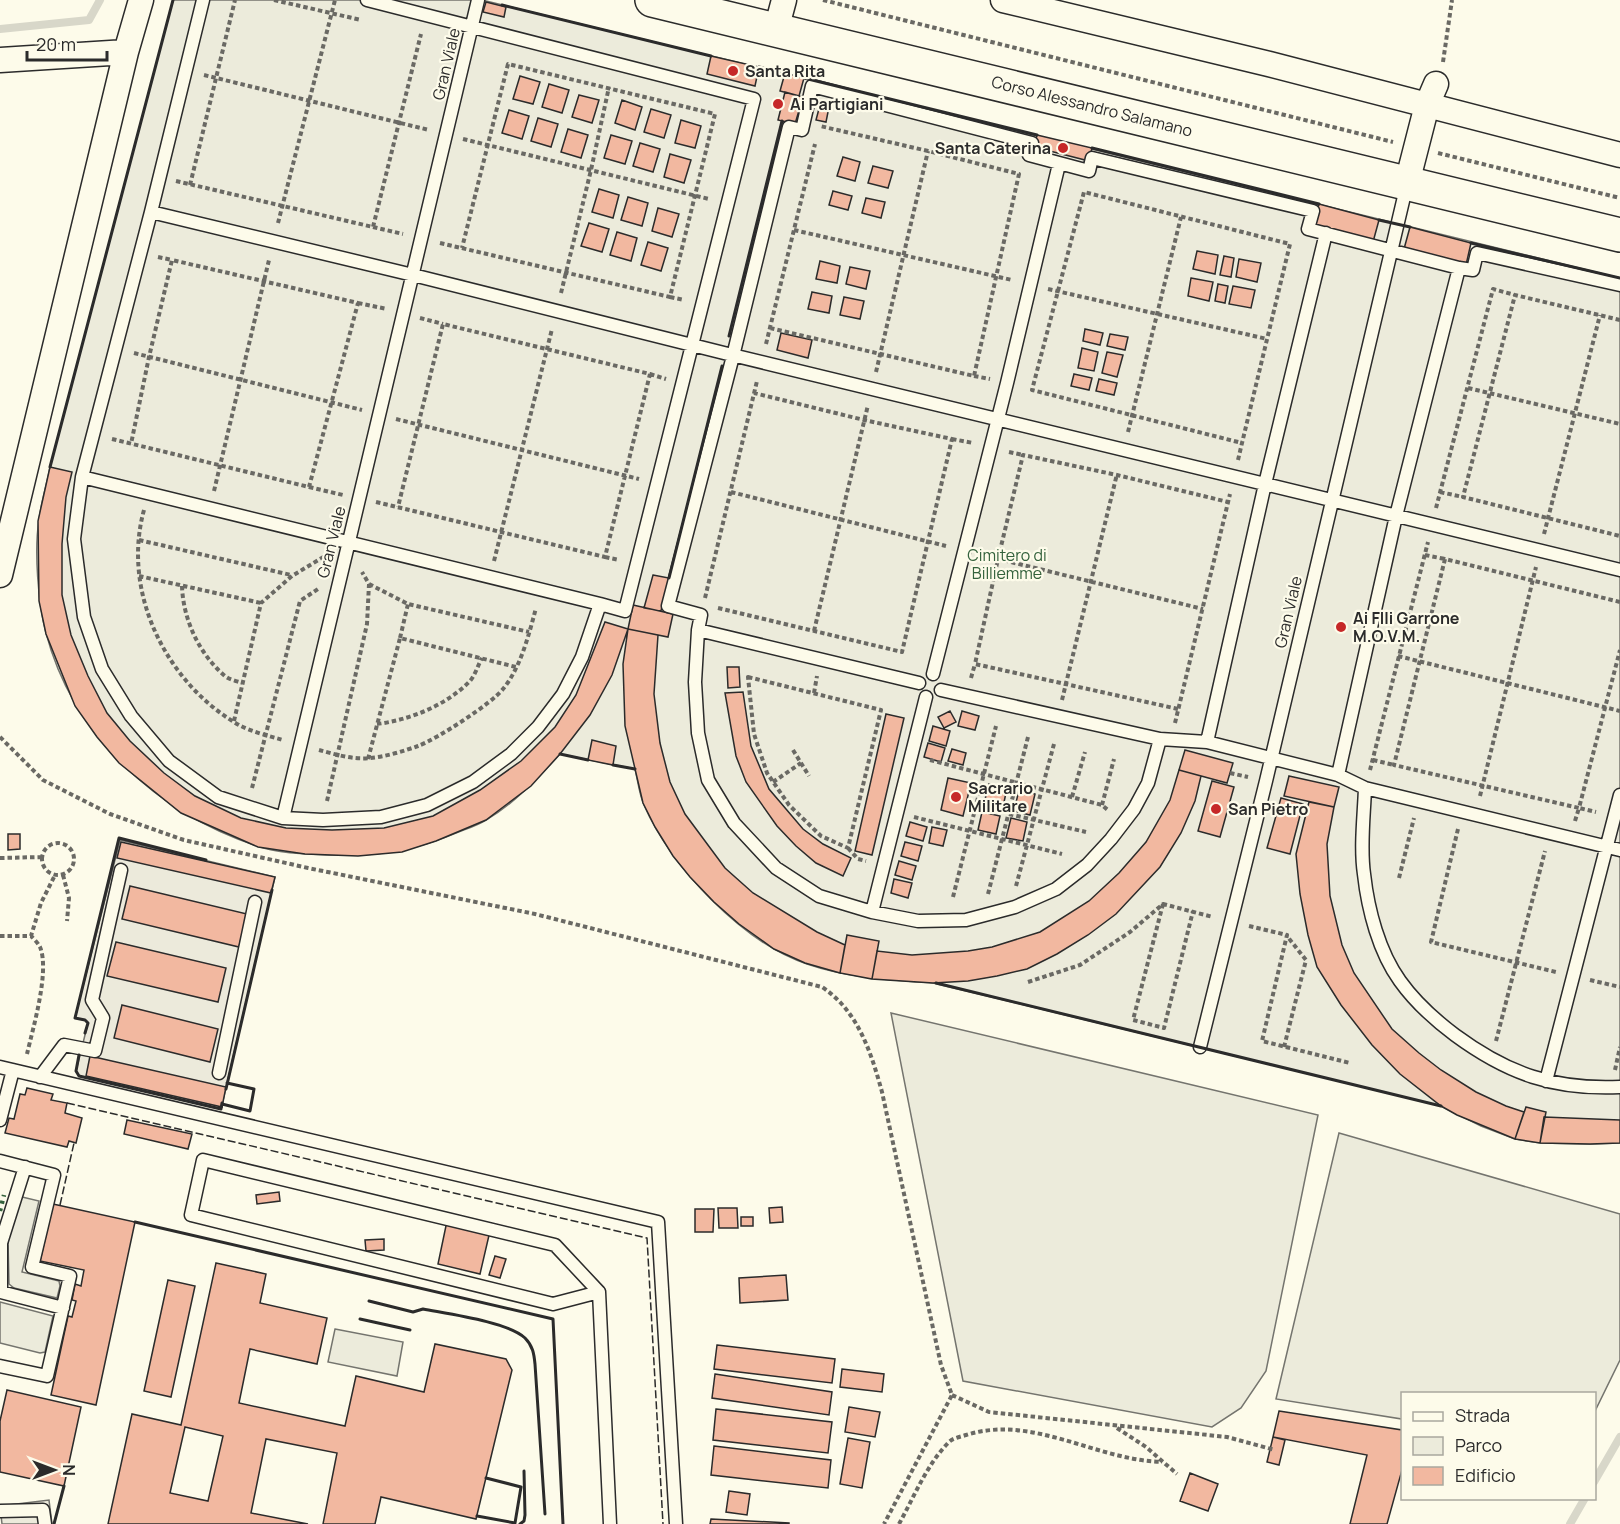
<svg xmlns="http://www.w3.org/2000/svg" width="1620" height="1524" font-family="Manrope,sans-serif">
	<rect width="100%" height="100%" fill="#fdfbea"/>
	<path fill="#ecebdb" stroke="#74746e" stroke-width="1.5" d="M173 0H482L1620 278V1143L1590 1144 1540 1143 1515 1139 1481 1126 1441 1106 933 983C890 980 848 978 807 964 743 943 670 866 644 805 639 794 638 781 635 769L560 754C538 778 514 804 486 820 478 825 469 828 461 831 416 850 382 857 333 855 309 854 280 854 257 846 157 813 73 736 46 633 38 603 34 550 39 520 41 502 47 484 50 467Z
		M891 1013 1318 1115 1266 1371 1241 1408 1212 1427 963 1381Z
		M1339 1133 1620 1214V1360L1595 1411 1594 1394H1402V1419L1276 1399Z
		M18 1196 39 1201 22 1272 59 1281 60 1286 57 1298 14 1288 9 1284 8 1241Z
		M0 1302 53 1316 45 1352 40 1353 0 1343Z
		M335 1329 403 1342 397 1376 328 1362Z"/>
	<path fill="#eceadb" stroke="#74746e" stroke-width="1.5" d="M120 840 275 877 221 1109 79 1076 76 1071 88 1023 85 1020 75 1018Z
		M49 1500 52 1524H2L0 1506Z"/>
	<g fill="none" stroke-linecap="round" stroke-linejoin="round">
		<path stroke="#d8d7c9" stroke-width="8" d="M0 29 89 20 100 0
			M1594 1482 1620 1437
			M1570 1524 1585 1498"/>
	</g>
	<path fill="#f2b8a0" stroke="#2b2b2b" stroke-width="1.5" fill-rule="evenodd" d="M486 2 506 7 504 17 483 12Z
		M711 56 759 67 755 86 707 74Z
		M785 73 804 78 799 96 780 91Z
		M520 76 540 82 533 104 513 99Z
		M549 84 569 90 562 113 542 107Z
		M785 92 803 97 795 124 778 120Z
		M579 95 599 100 592 123 572 117Z
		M622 100 642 107 635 130 615 123Z
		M820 105 829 107 826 122 816 120Z
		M651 109 671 115 664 138 644 132Z
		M509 110 529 116 522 139 502 133Z
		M538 118 558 124 551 147 531 141Z
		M681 120 701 126 695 148 675 143Z
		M568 129 588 135 581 158 561 152Z
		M611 135 632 141 625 164 604 158Z
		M1037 135 1092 148 1089 161 1034 147Z
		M640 143 660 149 653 172 633 166Z
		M670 154 691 160 684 183 664 177Z
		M843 157 860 162 855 181 837 176Z
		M873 166 893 171 888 188 868 183Z
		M599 189 619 195 613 218 592 212Z
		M833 191 852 196 848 210 829 205Z
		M628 197 648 203 642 226 621 220Z
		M866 198 885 202 881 218 862 213Z
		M1319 204 1379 220 1373 242 1313 226Z
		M658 208 679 214 672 237 652 231Z
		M589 223 609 229 602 252 581 246Z
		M1410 227 1471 243 1466 265 1404 249Z
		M617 232 637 238 631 261 610 255Z
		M648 242 668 248 661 271 641 265Z
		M1197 251 1218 255 1215 274 1193 269Z
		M1224 256 1234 258 1231 277 1220 275Z
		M1239 259 1261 263 1257 282 1236 277Z
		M820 261 840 266 837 283 816 279Z
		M850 267 870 271 866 289 846 284Z
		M1191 278 1213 282 1209 301 1188 296Z
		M1218 284 1228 286 1225 303 1215 301Z
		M1233 286 1255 290 1251 308 1229 304Z
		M812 292 832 296 829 313 808 309Z
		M844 297 864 301 860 319 840 315Z
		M1085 329 1103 333 1100 345 1083 341Z
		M781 333 812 340 808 358 777 350Z
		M1110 334 1128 337 1125 350 1107 346Z
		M1082 348 1098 352 1094 371 1078 368Z
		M1107 352 1123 355 1117 377 1102 373Z
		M1074 374 1092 378 1089 390 1071 386Z
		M1099 379 1117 383 1114 395 1096 391Z
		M50 467 72 472 66 497 62 544V595L71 635 88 676 107 713 130 741 164 773 195 796 241 818 286 828 332 830 384 828 433 816 480 790 521 761 555 727 576 695 605 622 628 629 612 675 590 715 560 754 531 786 486 820 436 841 402 852 358 856 305 854 258 847 181 813 119 763 97 737 75 706 46 634 39 601 38 521Z
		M653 575 669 578 661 611 644 608Z
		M633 605 673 614 668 637 628 629Z
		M628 629 658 635 654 694 660 743 670 782 685 814 725 868 753 893 817 932 845 945 840 973 805 963 774 949 739 924 714 902 690 877 673 856 655 827 643 803 625 726 623 664Z
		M727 667H739L740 687 728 688Z
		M743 692 751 746 769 789 803 829 823 844 851 858 843 876 816 863 796 846 777 826 746 782 736 756 725 693Z
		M950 711 956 722 944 728 938 717Z
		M962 711 979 716 975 730 958 726Z
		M886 714 904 718 872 855 855 851Z
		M933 726 950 731 946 746 929 741Z
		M592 740 616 746 613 765 588 760Z
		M928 743 945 748 941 762 924 757Z
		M952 749 966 753 963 765 948 761Z
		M1185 750 1233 763 1227 783 1179 770Z
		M1179 770 1201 776 1195 801 1181 833 1160 867 1116 914 1088 935 1057 954 1027 969 997 976 968 981 933 983 872 979 877 951 912 955 968 951 992 947 1040 932 1089 901 1119 873 1146 842 1170 800Z
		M1289 776 1339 787 1334 807 1284 796Z
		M948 778 971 783 963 816 941 810Z
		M1212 781 1234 787 1220 837 1198 831Z
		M989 784 1007 788 1003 807 984 803Z
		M1019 790 1035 794 1030 815 1014 811Z
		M1281 798 1303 804 1290 854 1267 848Z
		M1309 802 1334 807 1327 844 1330 896 1342 945 1354 973 1392 1029 1419 1053 1441 1070 1476 1092 1506 1106 1524 1112 1515 1139 1457 1115 1441 1106 1400 1074 1372 1045 1341 1005 1317 967 1308 935 1300 894 1296 854Z
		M982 812 1000 816 996 834 978 830Z
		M1011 818 1027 822 1023 841 1006 838Z
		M910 822 927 827 923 841 906 836Z
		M932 827 947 830 943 846 929 843Z
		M8 834H20V849L8 850Z
		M121 842 275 877 271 893 117 858Z
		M905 842 922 846 918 861 901 856Z
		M899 861 916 866 912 880 895 875Z
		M894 879 912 883 908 898 891 893Z
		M130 886 247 914 239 947 122 919Z
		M847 935 879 941 872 979 840 973Z
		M116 942 226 968 218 1002 107 976Z
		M122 1005 218 1029 210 1062 114 1038Z
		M90 1056 226 1087 222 1107 86 1076Z
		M27 1088 53 1094 51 1100 67 1103 65 1113 82 1118 76 1143 69 1141 67 1147 5 1133 9 1118 14 1119 20 1094 25 1095Z
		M1526 1107 1546 1112 1540 1143 1515 1139Z
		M1544 1117 1620 1120V1143L1590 1144 1540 1143Z
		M127 1120 192 1134 188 1149 124 1134Z
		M279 1192 280 1201 257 1204 256 1195Z
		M53 1204 135 1222 96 1405 51 1395 68 1316 72 1317 76 1301 72 1300 75 1284 81 1286 84 1270 40 1261Z
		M782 1207 783 1222 770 1223 769 1208Z
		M718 1208H737L738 1228H719Z
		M695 1209H714L713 1232H695Z
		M741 1217H753V1226H741Z
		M447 1221 490 1231 480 1274 438 1264Z
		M384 1239V1250L366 1251 365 1240Z
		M495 1256 506 1259 500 1278 489 1275Z
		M216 1263 266 1274 260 1303 327 1318 317 1364 250 1349 239 1403 345 1426 356 1376 424 1392 435 1344 506 1359 512 1370 476 1519 381 1497 375 1524H323L337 1453 266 1439 251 1513 308 1524H108L132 1414 181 1425ZM185 1427 223 1436 208 1501 170 1493Z
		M786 1275 788 1300 740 1303 739 1278Z
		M168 1280 195 1286 171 1397 144 1391Z
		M717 1345 835 1359 832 1383 714 1369Z
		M842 1369 884 1374 882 1392 840 1387Z
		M715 1374 832 1392 829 1415 712 1398Z
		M7 1390 81 1407 64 1486 0 1472V1421Z
		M849 1407 880 1412 875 1437 845 1432Z
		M716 1409 832 1422 828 1453 713 1440Z
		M1279 1411 1402 1430V1470L1387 1524H1350L1367 1455 1273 1437Z
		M1273 1437 1285 1440 1279 1465 1267 1462Z
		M848 1438 870 1442 862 1488 840 1484Z
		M714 1446 831 1460 828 1488 711 1475Z
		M1190 1473 1218 1484 1208 1511 1180 1501Z
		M729 1491 750 1494 747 1515 726 1512Z
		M711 1519 789 1523V1524H710Z"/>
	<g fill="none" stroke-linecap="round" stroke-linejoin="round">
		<defs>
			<path id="lane" d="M367 0 754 99 625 611 600 604
				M151 212 413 275 724 353 1620 570
				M82 477 600 604 582 657 563 694 538 727 511 754 473 782 427 805 381 817 323 820 283 818 218 797 169 761 131 716 102 669 84 617 74 539 82 477 151 212 203 0
				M698 630 701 615 668 606 733 356 789 127 802 130 812 86 1032 143 1029 155 1089 171 1092 158 1313 211 1308 229 1459 268 1473 270 1477 253 1620 285
				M933 674 1007 383 1059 164
				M919 683 698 630 695 682 698 733 708 780 734 823 776 868 819 896 872 912 918 921 966 920 1015 907 1056 889 1087 865 1111 839 1134 809 1148 783 1160 739 941 690
				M1160 739 1207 742 1338 775 1365 788 1620 850
				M1207 742 1265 484 1326 233
				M1338 775 1396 516 1459 268
				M1365 788C1364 816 1360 847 1364 874 1368 910 1379 952 1400 981 1415 1002 1435 1020 1455 1035 1508 1074 1554 1090 1620 1087
				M283 818 478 0
				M872 912 926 697
				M1200 1047 1266 781 1407 184
				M0 1067 658 1222 676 1524
				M219 1073 255 902
				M40 1077 64 1045 95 1051 103 1018 92 1000 121 870
				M1546 1081 1620 795
				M0 1120 13 1070
				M0 1161 54 1175 32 1267 70 1276 47 1376 0 1366
				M25 1167 1 1243V1292L63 1308
				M599 1292 553 1304 191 1215 203 1160 555 1245 599 1292 610 1524
				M0 1511 43 1510 45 1524"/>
			<path id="street" d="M1003 0 1269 64 1620 155
				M776 30 784 0
				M0 60 126 52
				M1407 183 1427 105 1436 84
				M0 575 126 52 141 0"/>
			<path id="secondary" d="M652 0 1620 235"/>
		</defs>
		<use href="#lane" stroke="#2b2b2b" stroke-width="15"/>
		<use href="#street" stroke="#2b2b2b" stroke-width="27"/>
		<use href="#secondary" stroke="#2b2b2b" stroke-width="36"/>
		<path stroke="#6a6964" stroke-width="4" stroke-dasharray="4.5 3" stroke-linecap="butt" d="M274 0 361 20
			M823 0 1393 142
			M1443 62 1452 0
			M204 75 429 130
			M463 139 709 199
			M1438 153 1620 198
			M176 181 373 227 421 34
			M190 185 235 0
			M278 223 335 0
			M373 227 403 234
			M794 230 1012 280
			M440 243 670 297 715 114 508 64 462 248
			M158 257 172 260
			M1048 289 1267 339
			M561 293 591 170 609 87
			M670 297 684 300
			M358 303 387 309
			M420 318 443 324
			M1620 320 1515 295 1463 497 1620 536
			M770 328 974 376 1019 174 928 151 820 126
			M766 344 815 144
			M134 353 362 410
			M876 372 928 151
			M650 374 666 379
			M974 376 990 379
			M1468 388 1620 424
			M396 419 639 479
			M1128 432 1181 217
			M112 439C178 455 243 471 309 487L358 303 172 260 149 357 131 444
			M952 439 973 443
			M1009 452 1023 455
			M1238 460 1242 443 1290 244 1084 192 1032 390 1242 443
			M309 487 343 495
			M214 491 269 260
			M731 492 946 546
			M1440 492 1463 497
			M376 502 605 557 650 374 443 324 398 507
			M1436 508 1493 289 1515 295
			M144 510C121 593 167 684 239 725 252 732 269 736 283 740
			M1544 534 1600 315
			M139 540 291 575
			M982 555 1203 609
			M1425 555 1445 559
			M605 557 619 560
			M494 561 552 329
			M139 576 261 603
			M369 584 408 604 529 632
			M182 586C183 619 199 654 225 676 230 680 237 681 242 683
			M705 598 757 381
			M1620 602 1445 559 1394 765 1579 808 1620 650
			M718 608 902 652 952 439 864 420 754 393
			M814 631 868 405
			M400 638 408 604
			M1398 656 1620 711
			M748 677 881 710 848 848 821 836 789 805 767 773 754 734Z
			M971 678 975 664
			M814 693 817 676
			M1062 700 1117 474
			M1178 709 975 664 998 559 1023 455 1117 475 1228 502
			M234 721 261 603 292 576 325 556
			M1175 723 1230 494
			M377 724C409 720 445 706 469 682 475 676 478 665 482 658
			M0 737 43 780 110 814 184 840 308 868 535 914 822 987C858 1011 871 1052 882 1092L941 1365 952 1395 884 1524
			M319 750C334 754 353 760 369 758 385 757 404 751 418 746 437 739 491 704 503 689 521 667 529 634 536 608
			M793 750 809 776
			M368 759 400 638 516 667
			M930 760 1102 805 1109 811
			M1373 760 1394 765
			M1370 770 1428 542
			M1230 773 1248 777
			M773 782 801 763
			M252 788 300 601 318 589
			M1480 796 1536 567
			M1072 797 1085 752
			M327 801 367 624 369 584 362 572
			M1102 805 1114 759
			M1009 814 1086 832
			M914 817 1062 854
			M1575 821 1579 808 1596 812
			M1458 829 1431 942 1556 972
			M42 859a16 16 0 1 1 32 0a16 16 0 1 1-32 0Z
			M848 848 858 859 866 861
			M0 858 43 857
			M63 875 69 898 67 921
			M1399 878 1414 818
			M1016 886 1054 744
			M988 894 1028 737
			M953 897 996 726
			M1163 904 1133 1020 1164 1028 1193 911
			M1249 926 1287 935 1262 1041 1350 1063
			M0 936H31L41 903 55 875
			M1590 980 1620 987
			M1028 982 1080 965 1130 932 1163 904 1213 917
			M1496 1041 1545 851
			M1284 1047 1306 960 1287 936
			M27 1054C33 1028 50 971 40 947 38 943 34 939 31 936
			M1615 1070 1620 1047
			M952 1395 989 1412 1227 1437 1275 1450
			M1117 1428 1146 1447 1177 1474
			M899 1524C914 1497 927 1464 949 1442 953 1438 960 1437 966 1435 1033 1414 1095 1460 1162 1462"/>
		<use href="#lane" stroke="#fdfbea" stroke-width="12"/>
		<use href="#street" stroke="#fdfbea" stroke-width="24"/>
		<use href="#secondary" stroke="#fdfbea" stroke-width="33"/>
		<path stroke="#34623c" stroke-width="4.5" stroke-dasharray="3 4.5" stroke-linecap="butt" d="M0 1211 4 1195"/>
		<path stroke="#2b2b2b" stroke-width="1.5" stroke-dasharray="8 3" stroke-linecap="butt" d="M67 1103 647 1238 663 1524
			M60 1205 74 1143"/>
		<path stroke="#2b2b2b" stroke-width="3" d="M502 5 711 56
			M759 67 785 73
			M804 78 1037 135
			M1092 148 1319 204
			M1379 220 1410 227
			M1471 243 1620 278
			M729 336 782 121
			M50 467 173 0
			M669 578 722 366
			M560 754 588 760
			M613 765 635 769
			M936 983 1441 1106
			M85 1033 88 1023 85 1020 75 1018 119 838 206 860
			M79 1055 76 1071 79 1076 221 1109 222 1103
			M226 1089 272 890
			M222 1104 250 1111 254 1089 227 1083
			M135 1222 553 1319 563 1524
			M369 1301 413 1312 423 1309C449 1314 508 1322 525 1338 533 1346 534 1354 535 1364L545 1514
			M360 1319 410 1330
			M477 1516 515 1523 521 1487 486 1478
			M54 1524 64 1486
			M520 1524 524 1521 525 1515 524 1471"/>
	</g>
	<g fill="#c62828" stroke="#fdfbea" stroke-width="2">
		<circle cx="733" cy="71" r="6"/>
		<circle cx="778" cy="104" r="6"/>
		<circle cx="1063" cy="148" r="6"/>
		<circle cx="1341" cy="627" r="6"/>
		<circle cx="956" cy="797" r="6"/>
		<circle cx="1216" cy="809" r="6"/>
	</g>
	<g text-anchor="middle" stroke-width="4.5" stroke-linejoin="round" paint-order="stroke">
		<g font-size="16" fill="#2b2b2b" stroke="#fdfbea">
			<text transform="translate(446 64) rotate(-77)" y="6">Gran Viale</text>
			<text transform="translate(1092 106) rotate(14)" y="6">Corso Alessandro Salamano</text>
			<text transform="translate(331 542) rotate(-76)" y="6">Gran Viale</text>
			<text transform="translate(1288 612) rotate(-77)" y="6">Gran Viale</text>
		</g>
		<g font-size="16" font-weight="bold" fill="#2b2b2b" stroke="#fdfbea" text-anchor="start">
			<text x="745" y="77">Santa Rita</text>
			<text x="790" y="110">Ai Partigiani</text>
			<text x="1051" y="154" text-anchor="end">Santa Caterina</text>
			<text x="1353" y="624">Ai Flli Garrone<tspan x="1353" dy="18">M.O.V.M.</tspan></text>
			<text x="968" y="794">Sacrario<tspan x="968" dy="18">Militare</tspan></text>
			<text x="1228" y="815">San Pietro</text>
		</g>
		<g font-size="16" fill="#34623c" stroke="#fdfbea">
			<text x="1007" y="561">Cimitero di<tspan x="1007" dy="18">Billiemme</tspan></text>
		</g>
	</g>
	<rect x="1401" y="1392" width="195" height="108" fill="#fdfbea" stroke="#a9a89e" stroke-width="1.5"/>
	<rect x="1413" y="1412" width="30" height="9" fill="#fdfbea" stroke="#a9a89e" stroke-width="1.5"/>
	<text x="1455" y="1422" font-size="18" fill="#2b2b2b">Strada</text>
	<rect x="1413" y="1437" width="30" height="18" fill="#ecebdb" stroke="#a9a89e" stroke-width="1.5"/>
	<text x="1455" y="1452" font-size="18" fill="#2b2b2b">Parco</text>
	<rect x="1413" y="1467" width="30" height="18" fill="#f2b8a0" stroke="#a9a89e" stroke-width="1.5"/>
	<text x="1455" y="1482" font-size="18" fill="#2b2b2b">Edificio</text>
	<g transform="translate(54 1470) rotate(90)" stroke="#fdfbea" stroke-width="4.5" paint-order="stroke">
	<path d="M0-4.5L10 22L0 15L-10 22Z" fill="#2b2b2b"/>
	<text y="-9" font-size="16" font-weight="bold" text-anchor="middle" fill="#2b2b2b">N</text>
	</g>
	<path d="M27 51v9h80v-9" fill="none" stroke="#2b2b2b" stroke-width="3"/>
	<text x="36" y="51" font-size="18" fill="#2b2b2b" stroke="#fdfbea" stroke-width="4.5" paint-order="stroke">20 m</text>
</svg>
